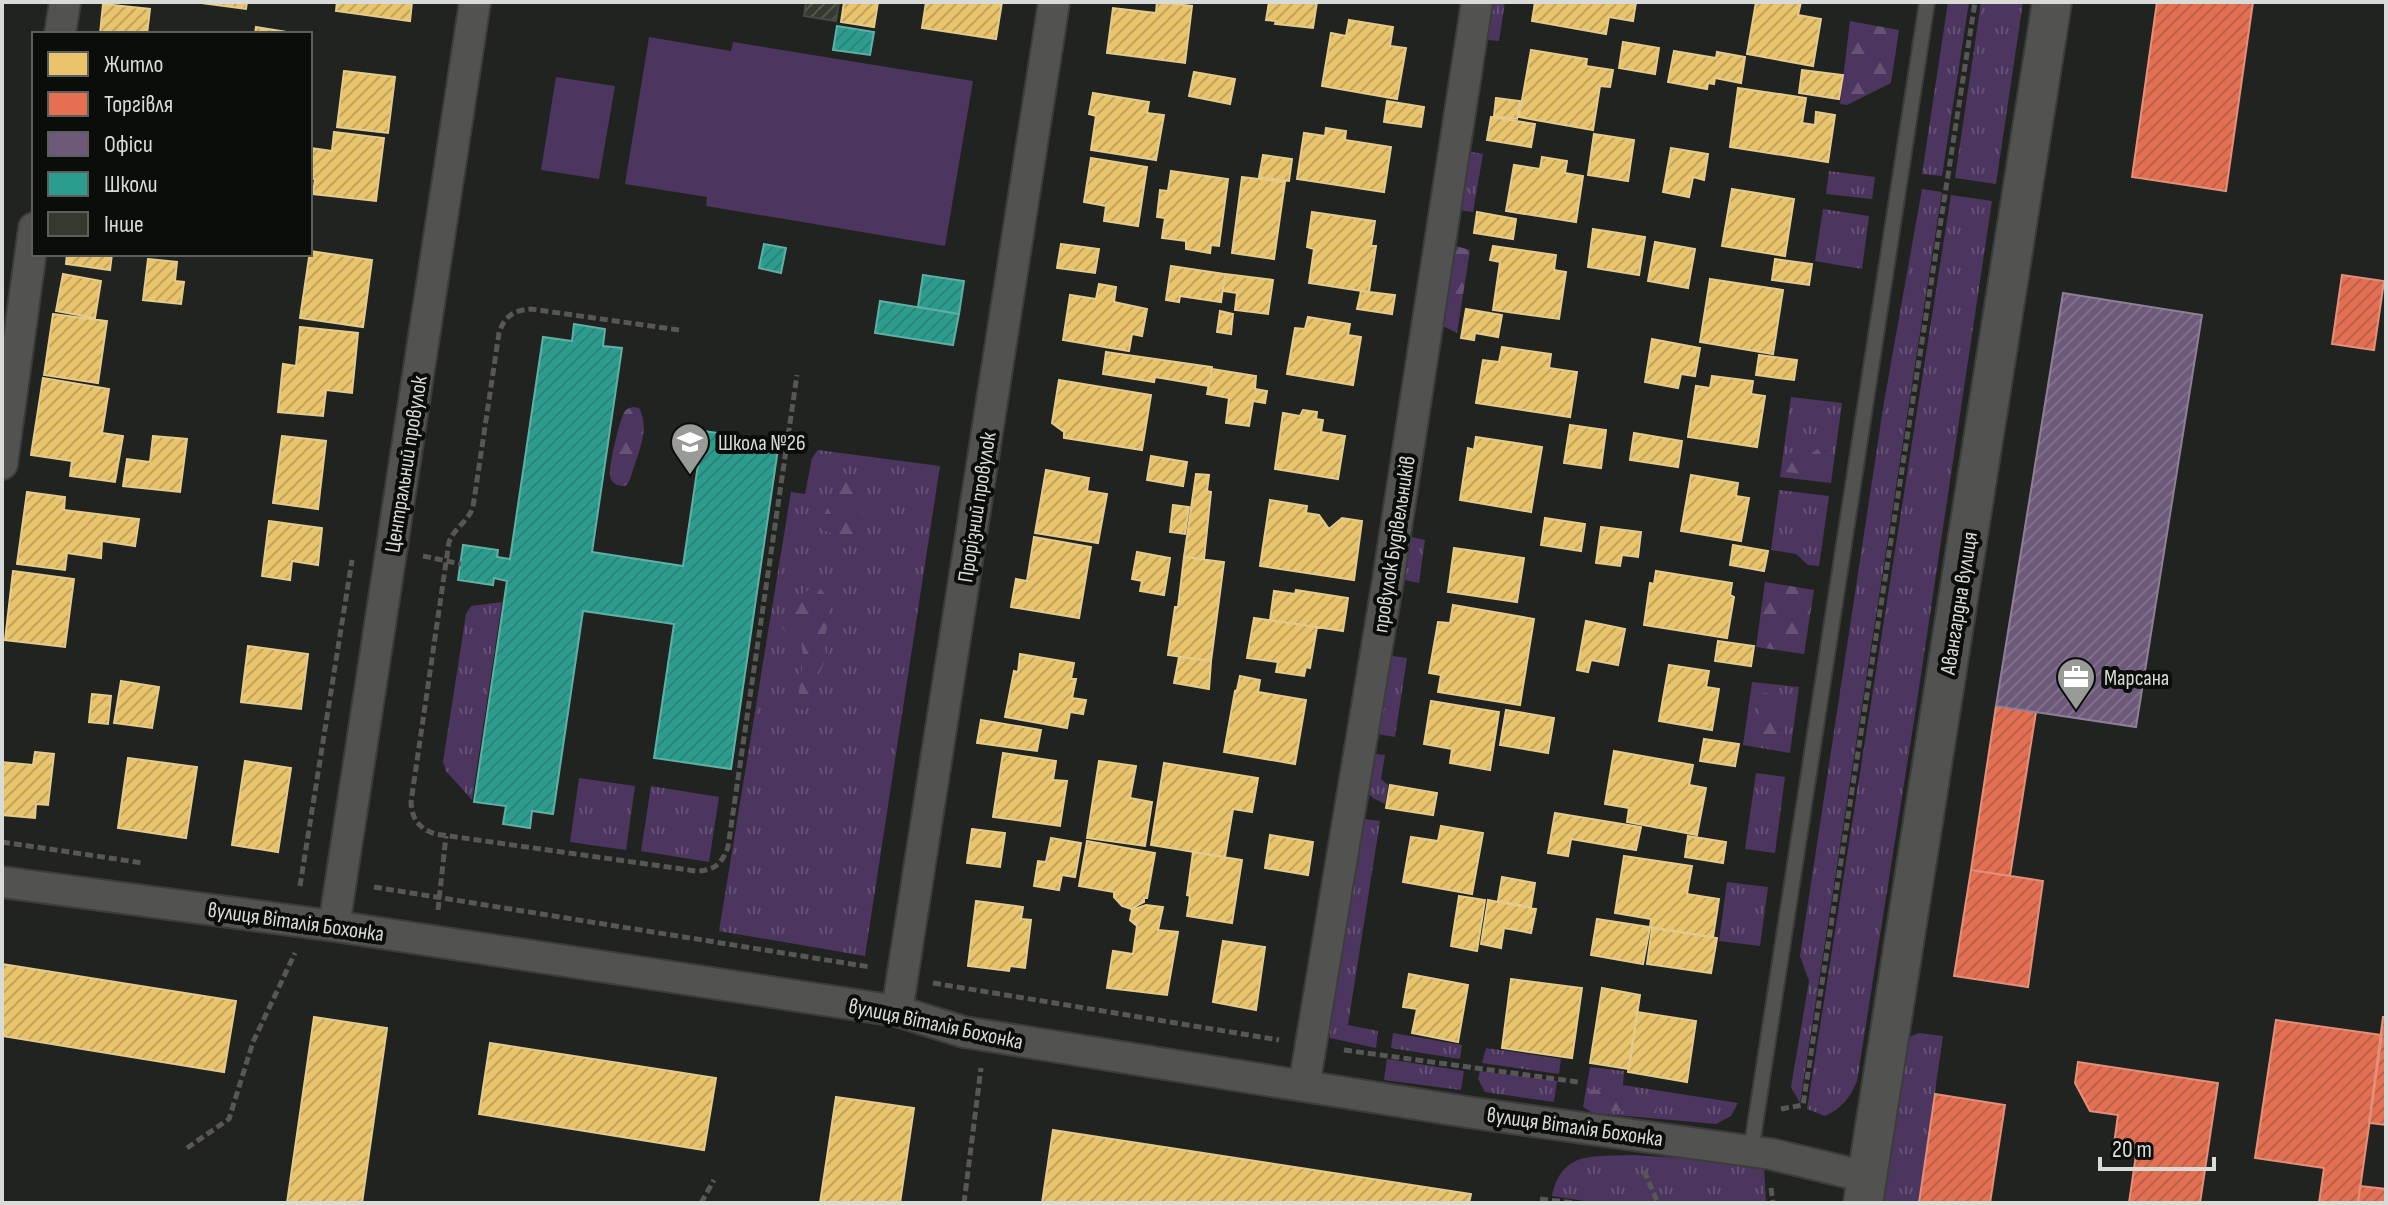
<svg xmlns="http://www.w3.org/2000/svg" width="2388" height="1205" font-family="'Sofia Sans Condensed',sans-serif">
	<defs>
		<pattern id="grass-tufts" width="24" height="20" patternUnits="userSpaceOnUse" patternTransform="scale(2)"><rect width="24" height="20" fill="#4c365f"/><path d="M3 7l-1-3M5 7V3M7 7l1-3M15 17l-1-3M17 17v-4M19 17l1-3" fill="none" stroke="#655275"/></pattern>
		<pattern id="forest-firs" width="22" height="20" patternUnits="userSpaceOnUse" patternTransform="scale(2)"><rect width="22" height="20" fill="#4c365f"/><path d="M5 1l3.5 6h-7zM16 11l3.5 6h-7z" fill="#655275"/></pattern>
		<pattern id="homes-hatch" width="6" height="6" patternUnits="userSpaceOnUse" patternTransform="scale(2)"><rect width="6" height="6" fill="#e9c46a"/><path d="M-1 1l2-2M0 6l6-6M5 7l2-2" fill="none" stroke="#bfa460"/></pattern>
		<pattern id="shops-hatch" width="6" height="6" patternUnits="userSpaceOnUse" patternTransform="scale(2)"><rect width="6" height="6" fill="#e76f51"/><path d="M-1 1l2-2M0 6l6-6M5 7l2-2" fill="none" stroke="#b5624c"/></pattern>
		<pattern id="offices-hatch" width="6" height="6" patternUnits="userSpaceOnUse" patternTransform="scale(2)"><rect width="6" height="6" fill="#6d597a"/><path d="M-1 1l2-2M0 6l6-6M5 7l2-2" fill="none" stroke="#81708c"/></pattern>
		<pattern id="schools-hatch" width="6" height="6" patternUnits="userSpaceOnUse" patternTransform="scale(2)"><rect width="6" height="6" fill="#2a9d8f"/><path d="M-1 1l2-2M0 6l6-6M5 7l2-2" fill="none" stroke="#318277"/></pattern>
		<pattern id="building-hatch" width="6" height="6" patternUnits="userSpaceOnUse" patternTransform="scale(2)"><rect width="6" height="6" fill="#353a30"/><path d="M-1 1l2-2M0 6l6-6M5 7l2-2" fill="none" stroke="#52564d"/></pattern>
	</defs>
	<rect width="100%" height="100%" fill="#212320"/>
	<path fill="url(#grass-tufts)" d="M1484 2H1505L1499 41 1478 39Z
		M1948 2H1969L1942 176 1922 174Z
		M1981 2H2023L1996 184 1955 178Z
		M1461 150 1483 154 1473 212 1451 209Z
		M1829 171 1875 177 1872 199 1826 194Z
		M1922 189 1942 192 1800 1103 1791 1087 1809 981 1800 956 1884 402Z
		M1951 195 1992 201 1916 708 1857 1081C1850 1098 1841 1109 1825 1116L1807 1109Z
		M1823 209 1869 216 1862 269 1815 261Z
		M1791 397 1842 403 1831 483 1780 477Z
		M818 450 940 466 865 956 719 931 791 492 805 494 812 458Z
		M1779 490 1829 496 1819 566 1808 565 1796 554 1771 550Z
		M1403 535 1425 540 1419 583 1396 578Z
		M502 602 472 800 446 771 443 762 466 614 471 606Z
		M1386 655 1407 658 1395 737 1372 733Z
		M1752 682 1799 687 1790 753 1743 745Z
		M1366 753 1385 755 1381 779 1388 785 1385 804 1373 798 1364 789Z
		M1756 773 1785 777 1775 853 1745 849Z
		M579 778 635 786 626 850 570 842Z
		M651 786 719 797 709 862 641 851Z
		M1357 818 1380 821 1348 1025 1378 1031 1376 1048 1330 1038 1327 1018Z
		M1727 882 1768 887 1760 946 1719 941Z
		M1393 1033 1462 1045 1460 1059 1391 1048Z
		M1919 1033 1943 1036 1919 1203H1883L1907 1047 1911 1036Z
		M1486 1048 1561 1059 1559 1074 1482 1063Z
		M1387 1059 1464 1071 1461 1090 1384 1080Z
		M1590 1067 1624 1071 1623 1085 1738 1103 1731 1116 1716 1124 1593 1113 1583 1107Z
		M1480 1071 1557 1081 1554 1102 1485 1092 1478 1079Z
		M1632 1155 1714 1160 1764 1167 1766 1203H1598L1552 1196C1562 1150 1593 1157 1632 1155Z"/>
	<path fill="url(#forest-firs)" d="M1850 21 1899 30 1891 83 1847 105 1840 104Z
		M1448 244 1470 250 1457 333 1443 326 1438 320Z
		M633 407 639 408C649 426 641 446 635 464 631 473 632 480 625 486 618 486 611 484 610 475 609 466 620 415 626 410 628 408 631 408 633 407Z
		M1832 437 1827 477 1786 472 1788 453 1810 455Z
		M849 479H854L859 485 863 519 854 536 845 539 821 529C823 513 835 487 849 479Z
		M1765 582 1814 590 1804 654 1756 647Z
		M816 585C838 601 825 623 825 644 825 653 827 649 826 657 822 673 813 675 817 693L803 710 797 707 803 659 801 638 787 633 782 628C785 599 796 599 816 585Z
		M1763 693 1786 696 1781 740 1756 738Z
		M1591 1089 1659 1100 1656 1113 1596 1110 1589 1102Z"/>
	<path fill="#4c365f" d="M649 37 731 51 733 42 973 81 945 246 706 206 707 197 625 184Z
		M556 77 615 86 599 179 541 170Z"/>
	<path fill="url(#homes-hatch)" stroke="#e4cb8b" stroke-width="2" d="M194 2H247L246 9Z
		M337 2H412L410 21 336 11Z
		M844 2H878L874 27 841 22Z
		M926 2H1002L996 39 922 28Z
		M1157 2 1192 6 1185 63 1107 53 1113 8 1156 13Z
		M1269 2H1317L1313 28 1275 24 1276 21 1266 20Z
		M1535 2H1636L1633 21 1609 17 1606 34 1532 21Z
		M1756 2H1801L1798 15 1821 19 1813 66 1747 54Z
		M103 4 150 9 147 34H100Z
		M1349 20 1393 27 1390 46 1406 48 1397 99 1322 86 1331 33 1346 36Z
		M256 27 299 34H255Z
		M1623 42 1659 48 1655 74 1619 68Z
		M1531 50 1587 59 1586 66 1613 70 1610 87 1600 86 1593 130 1519 117Z
		M1674 51 1716 58 1717 52 1745 57 1741 83 1715 78 1714 84 1708 83 1707 89 1668 82Z
		M1802 70 1843 75 1839 99 1799 93Z
		M344 71 395 77 388 133 337 127Z
		M1194 72 1235 79 1230 104 1189 96Z
		M1738 88 1806 98 1802 123 1815 125 1816 112 1835 115 1828 162 1730 147Z
		M1093 93 1149 102 1147 113 1164 115 1156 160 1091 150 1096 116 1089 114Z
		M1496 98 1520 101 1517 119 1494 116Z
		M1387 101 1424 107 1421 127 1384 122Z
		M1491 117 1535 124 1531 147 1487 140Z
		M1326 128 1346 131 1345 140 1391 147 1384 192 1297 179 1304 133 1325 136Z
		M334 132 384 138 376 201 313 194 315 179 310 178V148L332 151Z
		M1594 134 1634 140 1628 181 1588 175Z
		M1671 148 1708 154 1704 180 1693 177 1689 197 1663 192Z
		M1263 155 1292 159 1289 181 1259 177Z
		M1542 157 1567 161 1565 173 1583 176 1576 222 1506 211 1514 165 1540 169Z
		M1091 158 1147 167 1138 226 1104 221 1106 206 1084 202Z
		M1171 171 1228 179 1219 246 1211 245 1210 253 1186 249V241L1162 238 1165 218 1157 217 1160 190 1168 191Z
		M1242 177 1285 182 1274 259 1232 253Z
		M1732 189 1794 199 1785 256 1722 246Z
		M1312 212 1375 221 1371 246H1376L1369 292 1309 283 1314 249 1307 247Z
		M1477 212 1516 219 1513 239 1474 233Z
		M1593 229 1645 237 1639 275 1588 267Z
		M1655 242 1695 249 1688 288 1648 281Z
		M1061 244 1099 249 1095 273 1057 268Z
		M1493 246 1556 255 1554 270 1566 272 1559 319 1493 310 1500 262 1490 260Z
		M310 251 372 260 363 327 300 318Z
		M67 254H112L110 270 66 264Z
		M148 259 177 262 175 281 184 282 181 304 143 300Z
		M1775 259 1812 264 1809 285 1772 280Z
		M1171 266 1225 274 1221 302 1180 296 1179 302 1166 300Z
		M63 274 101 281 95 318 56 311Z
		M1225 274 1273 280 1268 314 1235 310 1237 293 1223 291Z
		M1710 279 1783 290 1773 354 1700 342Z
		M1099 284 1116 287 1114 302 1147 309 1142 336 1132 334 1129 351 1063 340 1070 295 1096 299Z
		M1361 291 1395 295 1392 314 1357 309Z
		M1466 309 1502 315 1498 337 1475 333 1474 340 1461 338Z
		M1220 311 1233 314 1231 334 1217 332Z
		M53 314 107 321 98 383 44 375Z
		M1308 317 1350 324 1348 335 1361 337 1353 385 1287 374 1295 328 1305 329Z
		M300 327 358 333 352 393 326 390 323 416 278 412 283 364 296 366Z
		M1652 339 1700 348 1695 376 1681 374 1678 388 1645 382Z
		M1502 347 1551 354 1549 368 1577 372 1570 417 1476 403 1483 360 1499 362Z
		M1106 352 1212 367 1209 386 1155 377 1154 382 1103 374Z
		M1759 355 1797 360 1794 380 1756 375Z
		M1212 369 1256 376 1255 389 1267 391 1265 403 1253 401 1249 426 1226 423 1229 398 1207 394Z
		M1712 376 1753 381 1751 394 1765 396 1757 447 1688 437 1696 386 1710 388Z
		M43 378 109 389 102 433 123 436 115 482 70 476 72 461 31 455Z
		M1059 380 1151 395 1142 450 1064 438V432L1052 423Z
		M1303 410 1317 412 1316 419 1323 420 1321 432 1345 436 1338 479 1275 469 1283 413 1300 416Z
		M1570 425 1606 430 1601 468 1564 463Z
		M1634 433 1682 441 1678 467 1630 460Z
		M153 436 187 439 180 492 123 486 127 459 150 462Z
		M282 436 326 441 318 509 273 503Z
		M1476 437 1542 447 1531 512 1460 500 1468 448 1474 450Z
		M1151 456 1187 462 1183 486 1147 480Z
		M1046 470 1089 478 1087 491 1107 494 1098 543 1035 533Z
		M1196 474 1209 475 1207 491 1211 492 1204 559 1184 557Z
		M1691 475 1738 483 1736 496 1749 498 1741 541 1681 531Z
		M27 492 65 497 64 510 139 519 135 546 102 541 101 558 67 553 65 570 17 564Z
		M1270 500 1307 506 1306 513 1319 515 1329 529 1342 518 1362 521 1354 580 1260 566Z
		M1173 505 1189 507 1185 534 1170 532Z
		M1545 518 1585 524 1581 551 1541 545Z
		M269 521 322 528 318 565 292 561 290 580 262 576Z
		M1601 527 1641 532 1638 557 1622 555 1620 566 1596 563Z
		M1034 537 1091 547 1079 618 1011 607 1016 579 1027 581Z
		M1733 545 1768 551 1764 571 1730 565Z
		M1454 548 1524 558 1517 602 1448 592Z
		M1137 552 1170 558 1164 595 1140 591 1142 581 1132 579Z
		M1184 557 1224 562 1211 661 1168 655 1175 607H1178Z
		M13 571 74 579 65 647 5 640Z
		M1656 571 1732 583 1730 595 1734 597 1727 638 1644 625 1650 583 1654 584Z
		M1296 590 1348 598 1343 631 1270 620 1274 591 1295 594Z
		M1453 605 1534 619 1520 705 1438 692 1441 675 1429 673 1438 622 1450 623Z
		M1254 618 1317 627 1310 668 1306 667 1304 676 1276 672 1278 662 1247 658Z
		M1586 621 1625 629 1618 665 1591 660 1588 672 1577 670Z
		M1718 641 1754 646 1751 666 1715 661Z
		M248 646 308 654 301 709 241 702Z
		M1020 654 1074 663 1071 679H1076L1072 698 1086 700 1083 714 1070 712 1067 728 1005 717 1014 671 1018 672Z
		M1179 657 1211 661 1209 689 1174 683Z
		M1669 665 1709 671 1706 687 1719 689 1712 730 1659 721Z
		M1240 676 1260 680 1258 692 1306 700 1295 764 1224 752 1235 691 1237 690Z
		M121 681 159 687 152 728 114 723Z
		M92 694 111 696 108 724 89 722Z
		M1431 701 1499 712 1490 770 1450 763 1452 749 1424 744Z
		M1506 710 1554 718 1548 753 1500 745Z
		M981 720 1041 730 1037 751 977 743Z
		M1704 739 1739 744 1735 766 1700 761Z
		M1614 751 1693 765 1689 785 1706 788 1697 835 1627 822 1629 808 1605 804Z
		M35 752 54 754 48 805 36 804 35 818 2 815V762L33 765Z
		M1003 753 1056 761 1053 780 1067 781 1060 826 993 817Z
		M128 758 197 767 186 838 118 828Z
		M245 761 291 768 278 852 232 845Z
		M1099 761 1136 766 1130 798 1152 802 1145 846 1087 838Z
		M1164 763 1258 778 1252 812 1233 809 1225 857 1151 845Z
		M1390 785 1437 793 1433 815 1386 808Z
		M1555 813 1641 827 1636 850 1571 839 1568 856 1548 853Z
		M1441 826 1483 833 1472 894 1403 882 1411 837 1438 841Z
		M972 829 1005 833 1000 867 967 863Z
		M1270 835 1313 842 1308 875 1265 868Z
		M1688 836 1726 842 1723 863 1685 857Z
		M1051 838 1081 843 1075 877 1062 875 1059 890 1034 886 1038 861 1046 862Z
		M1087 841 1155 853 1147 898H1144V902L1131 909 1122 906 1114 897V892L1079 886Z
		M1193 852 1242 860 1232 923 1187 916 1190 896 1187 895Z
		M1624 856 1692 866 1687 894 1719 899 1713 937 1650 927 1651 919 1615 913Z
		M1502 877 1535 883 1531 907 1498 901Z
		M1459 896 1485 900 1477 951 1451 946Z
		M1488 900 1536 909 1531 933 1504 928 1501 948 1481 944Z
		M976 901 1023 907 1021 919 1031 920 1025 968 1010 966 1009 971 968 966Z
		M1146 905 1163 907 1158 930 1178 932 1167 995 1107 988 1113 951 1133 954 1137 926 1130 920 1132 910Z
		M1597 919 1650 927 1643 964 1591 955Z
		M1652 928 1717 938 1711 973 1647 964Z
		M1223 941 1265 947 1256 1010 1213 1002Z
		M2 964 236 1001 224 1072 2 1036Z
		M1409 974 1468 985 1458 1042 1412 1033 1417 1009 1403 1007Z
		M1511 979 1582 988 1572 1058 1502 1048Z
		M1602 988 1640 995 1629 1069 1590 1063Z
		M1637 1012 1696 1021 1687 1082 1628 1072Z
		M314 1017 387 1028 362 1203H287Z
		M490 1043 716 1078 704 1150 479 1114Z
		M836 1097 914 1108 900 1203H820Z
		M1053 1130 1471 1194 1469 1203H1042Z"/>
	<path fill="url(#shops-hatch)" stroke="#e38f79" stroke-width="2" d="M2157 2H2253L2226 191 2132 177Z
		M2342 275 2384 281 2374 350 2332 344Z
		M1996 706 2036 712 2010 876 1971 870Z
		M1971 870 2043 881 2028 987 1954 976Z
		M2383 1017H2386V1125L2369 1123Z
		M2276 1020 2382 1035 2358 1203H2319L2324 1168 2255 1158Z
		M2078 1062 2218 1083 2200 1203H2129L2137 1148 2114 1144 2118 1115 2090 1111 2075 1083Z
		M1935 1094 2005 1105 1990 1203H1919Z
		M2360 1186 2386 1189V1203H2358Z"/>
	<path fill="url(#offices-hatch)" stroke="#8d8096" stroke-width="2" d="M2063 293 2202 315 2136 727 1996 706Z"/>
	<path fill="url(#schools-hatch)" stroke="#5eb0a5" stroke-width="2" d="M837 26 874 32 870 55 833 50Z
		M764 244 786 248 781 273 759 268Z
		M923 275 964 281 959 314 918 307Z
		M880 301 959 314 953 345 875 333Z
		M574 324 605 329 603 346 622 348 592 552 683 566 703 431 779 442 731 769 654 758 674 624 583 611 553 814 532 811 530 828 503 824 506 806 474 802 507 581 494 578 493 585 458 580 463 545 498 550 497 557 510 559 543 337 572 341Z"/>
	<path fill="url(#building-hatch)" stroke="#474846" stroke-width="2" d="M806 2H839L836 21 804 16Z"/>
	<g fill="none" stroke-linecap="round" stroke-linejoin="round">
		<defs>
			<path id="service" d="M1751 1151 1927 2"/>
			<path id="minor" d="M60 34 65 2
				M2 464 34 228
				M2 882 334 926 897 1011 964 1032 1467 1112 1771 1154 1867 1177
				M334 926 475 2
				M897 1011 1054 2
				M1304 1086 1388 580 1477 2"/>
			<path id="tertiary" d="M1863 1203 2052 2"/>
		</defs>
		<use href="#service" stroke="#3c3d3b" stroke-width="18"/>
		<use href="#minor" stroke="#3c3d3b" stroke-width="34"/>
		<use href="#tertiary" stroke="#3c3d3b" stroke-width="42"/>
		<path stroke="#575756" stroke-width="5" stroke-dasharray="8 4" stroke-linecap="butt" d="M679 330 531 309C513 310 504 317 499 333L473 507C468 522 454 528 449 542L411 802C412 820 419 828 435 834L696 871C714 871 722 864 728 847L797 375
			M423 556 461 564
			M2 842 143 863
			M300 886 352 560
			M374 887 870 967
			M438 910 446 836
			M933 983 1279 1040
			M1344 1050 1578 1082
			M1781 1109 1803 1105 1975 2
			M187 1148 229 1119 253 1042 295 953
			M1644 1171 1658 1203
			M1771 1188 1773 1203
			M1540 1199 1574 1203
			M701 1203 714 1180
			M964 1203 981 1068"/>
		<use href="#service" stroke="#525351" stroke-width="14"/>
		<use href="#minor" stroke="#525351" stroke-width="30"/>
		<use href="#tertiary" stroke="#525351" stroke-width="38"/>
	</g>
	<defs>
		<symbol id="school-pin" viewBox="-11 -11 22 30"><path d="M0 17L-7.5 6A9.5 9.5 0 1 1 7.5 6Z" fill="#999b97" stroke="#0b0d0a"/><path d="M0-5L7-2L0 1L-7-2ZM-4 1L0 2.5L4 1V4Q0 6-4 4Z" fill="#fff"/></symbol>
		<symbol id="office-pin" viewBox="-11 -11 22 30"><path d="M0 17L-7.5 6A9.5 9.5 0 1 1 7.5 6Z" fill="#999b97" stroke="#0b0d0a"/><path d="M-6-3h4V-5.5h4V-3h4V5H-6ZM-1-4.5V-3h2v-1.5ZM-6 0V1H6V0Z" fill="#fff"/></symbol>
	</defs>
	<g fill-rule="evenodd">
		<use href="#school-pin" x="668" y="420" width="44" height="60"/>
		<use href="#office-pin" x="2054" y="655" width="44" height="60"/>
	</g>
	<g text-anchor="middle" stroke-width="8" stroke-linejoin="round" paint-order="stroke">
		<g font-size="22" fill="#d9dbd7" stroke="#0b0d0a" text-anchor="start">
			<text x="718" y="450">Школа №26</text>
			<text x="2104" y="685">Марсана</text>
		</g>
		<g font-size="22" fill="#d9dbd7" stroke="#0b0d0a">
			<text transform="translate(405 464) rotate(-81)" y="8">Центральний провулок</text>
			<text transform="translate(976 507) rotate(-81)" y="8">Прорізний провулок</text>
			<text transform="translate(1393 544) rotate(-81)" y="8">провулок Будівельників</text>
			<text transform="translate(1958 603) rotate(-81)" y="8">Авангардна вулиця</text>
			<text transform="translate(296 921) rotate(8)" y="8">вулиця Віталія Бохонка</text>
			<text transform="translate(936 1023) rotate(12)" y="8">вулиця Віталія Бохонка</text>
			<text transform="translate(1575 1126) rotate(8)" y="8">вулиця Віталія Бохонка</text>
		</g>
	</g>
	<rect width="2388" height="1205" fill="none" stroke="#d9dbd7" stroke-width="8"/>
	<rect x="32" y="32" width="280" height="224" fill="#0b0d0a" stroke="#5d5f5c" stroke-width="2"/>
	<rect x="48" y="52" width="40" height="24" fill="#e9c46a" stroke="#5d5f5c" stroke-width="2"/>
	<text x="104" y="72" font-size="24" fill="#d9dbd7">Житло</text>
	<rect x="48" y="92" width="40" height="24" fill="#e76f51" stroke="#5d5f5c" stroke-width="2"/>
	<text x="104" y="112" font-size="24" fill="#d9dbd7">Торгівля</text>
	<rect x="48" y="132" width="40" height="24" fill="#6d597a" stroke="#5d5f5c" stroke-width="2"/>
	<text x="104" y="152" font-size="24" fill="#d9dbd7">Офіси</text>
	<rect x="48" y="172" width="40" height="24" fill="#2a9d8f" stroke="#5d5f5c" stroke-width="2"/>
	<text x="104" y="192" font-size="24" fill="#d9dbd7">Школи</text>
	<rect x="48" y="212" width="40" height="24" fill="#353a30" stroke="#5d5f5c" stroke-width="2"/>
	<text x="104" y="232" font-size="24" fill="#d9dbd7">Інше</text>
	<path d="M2100 1157v12h114v-12" fill="none" stroke="#d9dbd7" stroke-width="4"/>
	<text x="2112" y="1157" font-size="24" fill="#d9dbd7" stroke="#0b0d0a" stroke-width="6" paint-order="stroke">20 m</text>
</svg>
